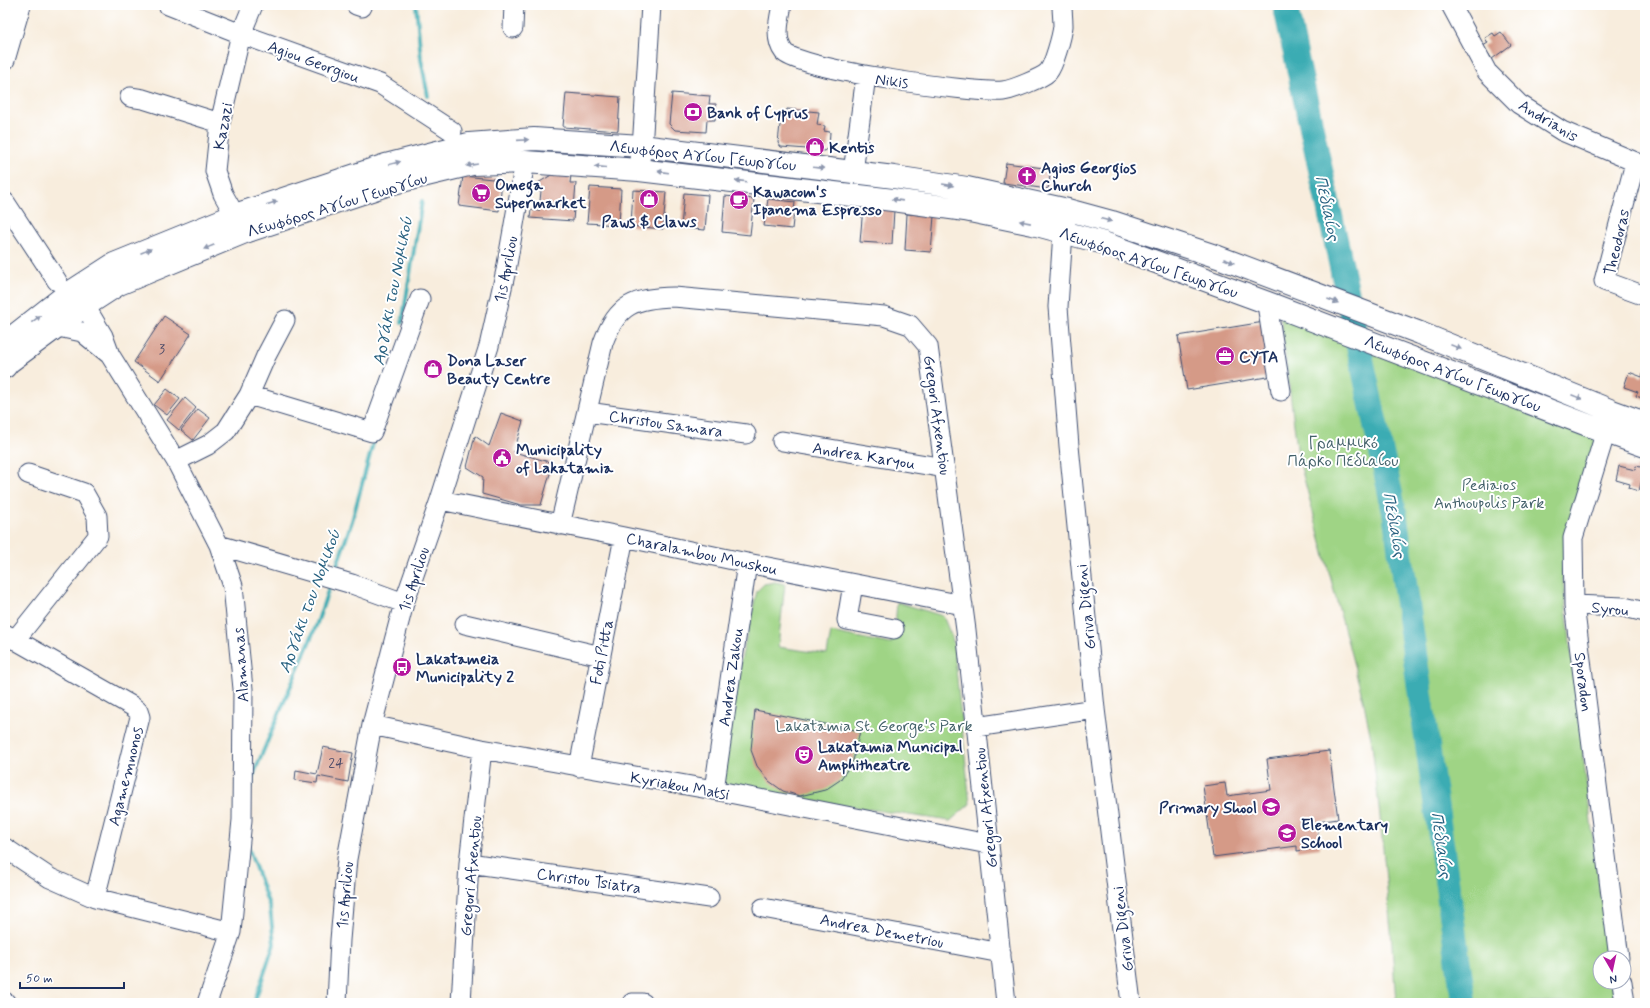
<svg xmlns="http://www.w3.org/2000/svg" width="1650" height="1008" font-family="Mynerve,sans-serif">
	<rect width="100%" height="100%" fill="#fff"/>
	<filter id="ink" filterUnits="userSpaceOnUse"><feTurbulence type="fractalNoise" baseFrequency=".025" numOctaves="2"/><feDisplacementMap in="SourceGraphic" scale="8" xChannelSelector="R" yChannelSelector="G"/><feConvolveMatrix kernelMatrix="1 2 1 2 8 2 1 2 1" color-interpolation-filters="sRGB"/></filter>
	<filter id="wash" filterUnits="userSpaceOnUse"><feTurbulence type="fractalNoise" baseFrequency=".012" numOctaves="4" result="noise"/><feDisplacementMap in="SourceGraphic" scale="16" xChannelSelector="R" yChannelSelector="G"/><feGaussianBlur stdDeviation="0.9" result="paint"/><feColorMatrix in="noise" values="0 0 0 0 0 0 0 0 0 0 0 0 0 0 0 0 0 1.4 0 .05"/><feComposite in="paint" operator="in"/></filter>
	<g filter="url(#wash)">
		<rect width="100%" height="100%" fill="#f8eddd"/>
		<path fill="#9fd485" stroke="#5d8272" d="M1280 313 1596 440 1562 572 1591 823 1609 958H1600V982H1612L1615 1003H1396L1391 931 1380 817 1372 744 1364 703 1298 456Z
			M775 582 785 584 778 647 827 654 831 632 891 644 895 628 897 602 943 616 953 640 970 804 950 821 793 798 721 784 731 703 757 591 764 584Z"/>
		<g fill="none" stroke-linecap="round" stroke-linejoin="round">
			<path stroke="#3aacb3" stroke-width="4" d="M416 5 421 59 428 96
				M402 323 422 201
				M334 574 352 521 375 436
				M251 786 252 778 316 626 331 582
				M247 844 270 908 274 944 254 1003"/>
			<path stroke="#3aacb3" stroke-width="25" d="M1285 5 1395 515 1464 1003"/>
		</g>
		<g id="blocks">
			<path fill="#d59a87" d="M1501 32 1511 45 1492 59 1483 46 1488 43 1485 38 1493 33 1495 36Z
				M566 93 620 97 618 131 563 127Z
				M672 93 710 96 709 104H716L715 120H707L706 132 675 130 669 124Z
				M787 109 819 112 817 125 825 126 824 131 830 132 829 147 824 151 819 150 813 155 807 149 781 147 778 143 781 115H786Z
				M1006 163 1051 169 1048 189 1003 183Z
				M553 174 571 175 570 183H576L573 221 530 218 531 210 539 211 541 191H533V186Z
				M463 176 502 180 499 211 459 206Z
				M590 187 621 189 619 225 587 223Z
				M633 190 666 192 663 229 631 226Z
				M684 193 708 195 705 230 681 228Z
				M725 196 754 199 750 235 722 232Z
				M768 199 795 202 792 229 764 226Z
				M863 207 894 210 892 244 860 242Z
				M907 214 934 216 931 252 905 250Z
				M164 316 191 334 160 381 134 362Z
				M1264 322 1273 376 1187 390 1178 336Z
				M1645 369V399L1636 396 1638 392 1624 387 1629 372 1642 377Z
				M167 389 180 399 167 415 154 405Z
				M185 398 196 408 179 430 167 420Z
				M198 409 210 418 193 440 181 430Z
				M501 413 523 421 514 452 553 463 541 505H521L482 494 483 477 467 467 475 436 489 446Z
				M1619 466 1635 470 1636 466 1645 468 1639 491 1629 488 1630 484 1616 480Z
				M755 710 860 731 853 761 840 780 825 790 800 796 783 791 769 781 757 766 751 750Z
				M323 747 353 753 348 782 318 776 317 783 295 780 296 770 317 774Z
				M1329 751 1338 819 1317 822 1320 848 1297 851V846L1213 857 1203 786 1225 783 1227 796 1271 790 1267 759Z"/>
		</g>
	</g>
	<g filter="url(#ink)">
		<use href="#blocks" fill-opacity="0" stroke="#3c4c71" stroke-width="1"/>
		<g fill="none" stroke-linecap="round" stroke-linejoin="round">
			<defs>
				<path id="minor" d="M168 5 241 34 380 84 452 131
					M356 5 362 7
					M782 5C779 20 774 39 784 52 797 69 976 94 1003 91 1012 90 1042 78 1048 72 1054 65 1062 36 1063 26 1063 19 1062 12 1062 5
					M1451 5 1487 72 1519 104 1562 131 1645 166
					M513 28 514 5
					M5 60 21 5
					M130 97 143 99 220 123
					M1635 163 1604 281 1645 296
					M639 170 643 133 651 5
					M853 172 866 76
					M5 202 57 281
					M1067 217 1063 232 1058 307 1069 446 1095 709 1131 1003
					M242 228 223 194 215 171 220 123 241 34 253 5
					M73 299 85 306 103 336 110 355 176 461 219 545 233 586 243 689 242 820 231 932 207 1003
					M1268 303V311L1281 391
					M58 327 82 332 109 354
					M249 395 372 432 420 299
					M587 412 746 434
					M1610 418 1573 538 1574 605 1619 958
					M782 441 945 468
					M176 461 208 445 226 431 249 395 266 356 285 320
					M440 500 624 537 747 563 963 605
					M560 525 603 343C617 304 635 298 674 297L884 316 910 325 928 346 966 630 1006 1003
					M219 545 352 584 404 603
					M853 584 847 620 894 629
					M1574 605 1624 607 1645 612
					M465 624 601 656
					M5 634 132 706 138 711 140 717 95 898
					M15 640 98 536 97 516 84 493 28 474
					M372 725 482 749 714 790 988 844
					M976 727 1095 709
					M579 767 624 537
					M714 790 747 563
					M5 848 50 878 95 898 231 932
					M469 863 709 898
					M763 908 1001 953
					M1622 982 1625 1003
					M5 1002 6 1003
					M337 1003 340 940 347 859 372 725 404 603 440 500 489 346 506 270 525 162
					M461 1003 469 863 482 749
					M632 1003H643"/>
				<path id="major" d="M5 343 66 295 114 264 235 215 386 165 469 144 534 139 641 146 894 177 967 188 1068 210 1112 222 1218 257 1420 333 1612 411 1645 423
					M5 367 9 362 85 306 119 284 245 232 389 184 472 164 525 162 639 170 893 200 965 210 1033 224 1104 243 1268 303 1606 432 1645 446"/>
			</defs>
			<use href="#minor" stroke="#3c4c71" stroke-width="21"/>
			<use href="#major" stroke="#3c4c71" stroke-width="24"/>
			<use href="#minor" stroke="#fff" stroke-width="19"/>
			<use href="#major" stroke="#fff" stroke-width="22"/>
		</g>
		<defs><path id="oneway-solid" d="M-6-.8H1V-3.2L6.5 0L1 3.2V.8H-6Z"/></defs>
		<g fill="#8d97ae">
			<use href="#oneway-solid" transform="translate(523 140) rotate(-4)"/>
			<use href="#oneway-solid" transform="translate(395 163) rotate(-15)"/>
			<use href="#oneway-solid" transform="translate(472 165) rotate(170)"/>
			<use href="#oneway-solid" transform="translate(600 167) rotate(-175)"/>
			<use href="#oneway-solid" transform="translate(819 168) rotate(7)"/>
			<use href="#oneway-solid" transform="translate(663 172) rotate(-173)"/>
			<use href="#oneway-solid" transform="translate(741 181) rotate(-173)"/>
			<use href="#oneway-solid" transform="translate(948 185) rotate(9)"/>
			<use href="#oneway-solid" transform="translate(897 200) rotate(-172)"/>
			<use href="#oneway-solid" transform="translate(272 203) rotate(-18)"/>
			<use href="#oneway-solid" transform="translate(1106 220) rotate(15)"/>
			<use href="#oneway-solid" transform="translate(1025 222) rotate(-169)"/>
			<use href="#oneway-solid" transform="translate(209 247) rotate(158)"/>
			<use href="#oneway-solid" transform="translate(146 251) rotate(-22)"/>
			<use href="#oneway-solid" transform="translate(1229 261) rotate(21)"/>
			<use href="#oneway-solid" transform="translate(1333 301) rotate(20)"/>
			<use href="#oneway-solid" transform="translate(36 319) rotate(-38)"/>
			<use href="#oneway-solid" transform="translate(1456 347) rotate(22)"/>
			<use href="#oneway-solid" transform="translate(1577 397) rotate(22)"/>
		</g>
	</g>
	<defs>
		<symbol id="bank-disc" viewBox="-11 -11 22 22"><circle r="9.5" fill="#b5179e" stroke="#fff"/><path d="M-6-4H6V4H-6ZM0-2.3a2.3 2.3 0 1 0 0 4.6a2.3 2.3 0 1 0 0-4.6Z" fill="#fff"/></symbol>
		<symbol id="shop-disc" viewBox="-11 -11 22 22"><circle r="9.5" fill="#b5179e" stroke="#fff"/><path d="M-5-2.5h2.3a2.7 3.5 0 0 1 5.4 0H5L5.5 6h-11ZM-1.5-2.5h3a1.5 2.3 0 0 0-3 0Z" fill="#fff"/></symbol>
		<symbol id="church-disc" viewBox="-11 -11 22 22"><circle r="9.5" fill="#b5179e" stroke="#fff"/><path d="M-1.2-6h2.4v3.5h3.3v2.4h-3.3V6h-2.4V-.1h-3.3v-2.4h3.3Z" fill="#fff"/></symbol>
		<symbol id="supermarket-disc" viewBox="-11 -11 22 22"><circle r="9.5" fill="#b5179e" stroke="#fff"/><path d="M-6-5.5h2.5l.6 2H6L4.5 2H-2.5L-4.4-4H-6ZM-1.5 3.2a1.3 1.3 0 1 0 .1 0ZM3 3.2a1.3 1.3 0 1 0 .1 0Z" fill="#fff"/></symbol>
		<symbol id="cafe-disc" viewBox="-11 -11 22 22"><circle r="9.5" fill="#b5179e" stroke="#fff"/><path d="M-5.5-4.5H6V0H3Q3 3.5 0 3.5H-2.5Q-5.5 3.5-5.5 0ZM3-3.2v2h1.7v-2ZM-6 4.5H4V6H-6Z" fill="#fff"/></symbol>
		<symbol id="office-disc" viewBox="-11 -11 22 22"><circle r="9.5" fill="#b5179e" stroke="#fff"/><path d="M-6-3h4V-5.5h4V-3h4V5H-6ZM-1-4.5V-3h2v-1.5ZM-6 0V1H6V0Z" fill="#fff"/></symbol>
		<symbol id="civic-disc" viewBox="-11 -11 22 22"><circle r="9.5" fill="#b5179e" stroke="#fff"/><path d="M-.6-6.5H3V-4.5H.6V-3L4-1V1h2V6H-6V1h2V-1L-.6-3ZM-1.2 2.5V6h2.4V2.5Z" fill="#fff"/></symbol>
		<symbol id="bus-disc" viewBox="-11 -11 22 22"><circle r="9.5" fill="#b5179e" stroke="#fff"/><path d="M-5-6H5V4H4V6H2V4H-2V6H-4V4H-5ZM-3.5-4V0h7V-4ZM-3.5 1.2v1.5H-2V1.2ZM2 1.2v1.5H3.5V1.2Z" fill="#fff"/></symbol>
		<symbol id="theatre-disc" viewBox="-11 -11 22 22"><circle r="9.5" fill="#b5179e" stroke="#fff"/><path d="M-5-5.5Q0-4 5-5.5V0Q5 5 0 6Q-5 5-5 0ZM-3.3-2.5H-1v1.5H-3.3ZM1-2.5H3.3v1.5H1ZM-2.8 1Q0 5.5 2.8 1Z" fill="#fff"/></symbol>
		<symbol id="school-disc" viewBox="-11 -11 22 22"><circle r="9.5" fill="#b5179e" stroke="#fff"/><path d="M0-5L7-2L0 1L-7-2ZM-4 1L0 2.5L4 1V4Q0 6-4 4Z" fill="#fff"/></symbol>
	</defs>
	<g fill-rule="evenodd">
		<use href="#bank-disc" x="682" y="101" width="22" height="22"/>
		<use href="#shop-disc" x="804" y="136" width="22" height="22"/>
		<use href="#church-disc" x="1016" y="165" width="22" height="22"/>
		<use href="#supermarket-disc" x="470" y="182" width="22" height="22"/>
		<use href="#shop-disc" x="638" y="188" width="22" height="22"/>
		<use href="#cafe-disc" x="728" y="189" width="22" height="22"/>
		<use href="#office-disc" x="1214" y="345" width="22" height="22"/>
		<use href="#shop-disc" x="422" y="358" width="22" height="22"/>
		<use href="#civic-disc" x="491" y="447" width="22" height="22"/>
		<use href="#bus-disc" x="391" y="656" width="22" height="22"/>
		<use href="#theatre-disc" x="793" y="744" width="22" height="22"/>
		<use href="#school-disc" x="1260" y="796" width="22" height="22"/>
		<use href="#school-disc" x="1276" y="822" width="22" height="22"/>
	</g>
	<g text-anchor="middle" stroke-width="4" stroke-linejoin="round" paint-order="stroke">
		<g font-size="14" fill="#4a4a68">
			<text x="162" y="353">3</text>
			<text x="336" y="767">24</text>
		</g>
		<g font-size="16" fill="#1b2f5e" stroke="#fff">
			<text transform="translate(314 61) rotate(20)" y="6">Agiou Georgiou</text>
			<text transform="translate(892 80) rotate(7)" y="6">Nikis</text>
			<text transform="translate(1549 120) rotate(31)" y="6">Andrianis</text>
			<text transform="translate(222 126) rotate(-80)" y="6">Kazazi</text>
			<text transform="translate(703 155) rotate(6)" y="6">Λεωφόρος Αγίου Γεωργίου</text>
			<text transform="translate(337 204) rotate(-17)" y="6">Λεωφόρος Αγίου Γεωργίου</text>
			<text transform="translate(1616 242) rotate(-77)" y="6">Theodoras</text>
			<text transform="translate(1149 262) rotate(19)" y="6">Λεωφόρος Αγίου Γεωργίου</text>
			<text transform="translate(505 269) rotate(-79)" y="6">1is Apriliou</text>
			<text transform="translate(1453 373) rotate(21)" y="6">Λεωφόρος Αγίου Γεωργίου</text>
			<text transform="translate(938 415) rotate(82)" y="6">Gregori Afxentiou</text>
			<text transform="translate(666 423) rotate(8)" y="6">Christou Samara</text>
			<text transform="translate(864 455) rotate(9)" y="6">Andrea Karyou</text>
			<text transform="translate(702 553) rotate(12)" y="6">Charalambou Mouskou</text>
			<text transform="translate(413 579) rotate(-72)" y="6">1is Apriliou</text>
			<text transform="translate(1085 607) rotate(-96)" y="6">Griva Digeni</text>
			<text transform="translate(1610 608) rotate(5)" y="6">Syrou</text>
			<text transform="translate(601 652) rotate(-79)" y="6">Foti Pitta</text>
			<text transform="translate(240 665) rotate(-94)" y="6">Alamanas</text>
			<text transform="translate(730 677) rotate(-82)" y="6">Andrea Zakou</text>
			<text transform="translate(1584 682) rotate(83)" y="6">Sporadon</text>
			<text transform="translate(125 776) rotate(-76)" y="6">Agamemnonos</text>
			<text transform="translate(680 785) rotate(10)" y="6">Kyriakou Matsi</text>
			<text transform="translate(985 808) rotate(-96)" y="6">Gregori Afxentiou</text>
			<text transform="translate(470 876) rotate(-85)" y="6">Gregori Afxentiou</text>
			<text transform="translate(589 880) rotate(8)" y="6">Christou Tsiatra</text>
			<text transform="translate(344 895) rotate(-85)" y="6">1is Apriliou</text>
			<text transform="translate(1122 929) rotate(-97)" y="6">Griva Digeni</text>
			<text transform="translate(882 930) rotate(11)" y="6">Andrea Demetriou</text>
		</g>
		<g font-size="16" font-weight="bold" fill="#1b2f5e" stroke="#fff" text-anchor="start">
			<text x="707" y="118">Bank of Cyprus</text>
			<text x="829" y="153">Kentis</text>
			<text x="1041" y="173">Agios Georgios<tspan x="1041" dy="18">Church</tspan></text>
			<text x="495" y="190">Omega<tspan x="495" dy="18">Supermarket</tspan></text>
			<text x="753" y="197">Kawacom's<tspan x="753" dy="18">Ipanema Espresso</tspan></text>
			<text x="649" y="227" text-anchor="middle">Paws $ Claws</text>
			<text x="1239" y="362">CYTA</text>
			<text x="447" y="366">Dona Laser<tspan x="447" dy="18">Beauty Centre</tspan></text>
			<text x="516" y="455">Municipality<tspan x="516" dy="18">of Lakatamia</tspan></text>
			<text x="416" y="664">Lakatameia<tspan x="416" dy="18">Municipality 2</tspan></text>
			<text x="818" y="752">Lakatamia Municipal<tspan x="818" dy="18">Amphitheatre</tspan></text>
			<text x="1257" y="813" text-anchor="end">Primary Shool</text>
			<text x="1301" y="830">Elementary<tspan x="1301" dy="18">School</tspan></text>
		</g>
		<g font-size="16" fill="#43616a" stroke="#fff">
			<text x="1343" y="448">Γραμμικό<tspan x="1343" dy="18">Πάρκο Πεδιαίου</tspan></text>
			<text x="1489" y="490">Pediaios<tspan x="1489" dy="18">Anthoupolis Park</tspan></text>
			<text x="874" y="731">Lakatamia St. George's Park</text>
		</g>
		<g font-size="17" font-style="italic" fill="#276180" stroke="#fff">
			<text transform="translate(1328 208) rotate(78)" y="6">Πεδιαίος</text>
			<text transform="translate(392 291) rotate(-79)" y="6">Αργάκι του Νομικού</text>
			<text transform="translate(1395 525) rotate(80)" y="6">Πεδιαίος</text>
			<text transform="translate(309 601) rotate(-70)" y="6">Αργάκι του Νομικού</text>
			<text transform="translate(1442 845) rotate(82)" y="6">Πεδιαίος</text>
		</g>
	</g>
	<rect width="1650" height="1008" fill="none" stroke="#fff" stroke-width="20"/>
	<g transform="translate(1612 970) rotate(171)"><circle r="19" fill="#ffffff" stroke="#a4acbf"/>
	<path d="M0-3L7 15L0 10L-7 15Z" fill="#b5179e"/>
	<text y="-6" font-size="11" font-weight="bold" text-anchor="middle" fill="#1b2f5e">N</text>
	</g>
	<path d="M20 982v6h104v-6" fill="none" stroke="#1b2f5e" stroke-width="2"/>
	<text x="26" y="982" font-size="12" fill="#1b2f5e" stroke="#ffffff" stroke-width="3" paint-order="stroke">50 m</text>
</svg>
